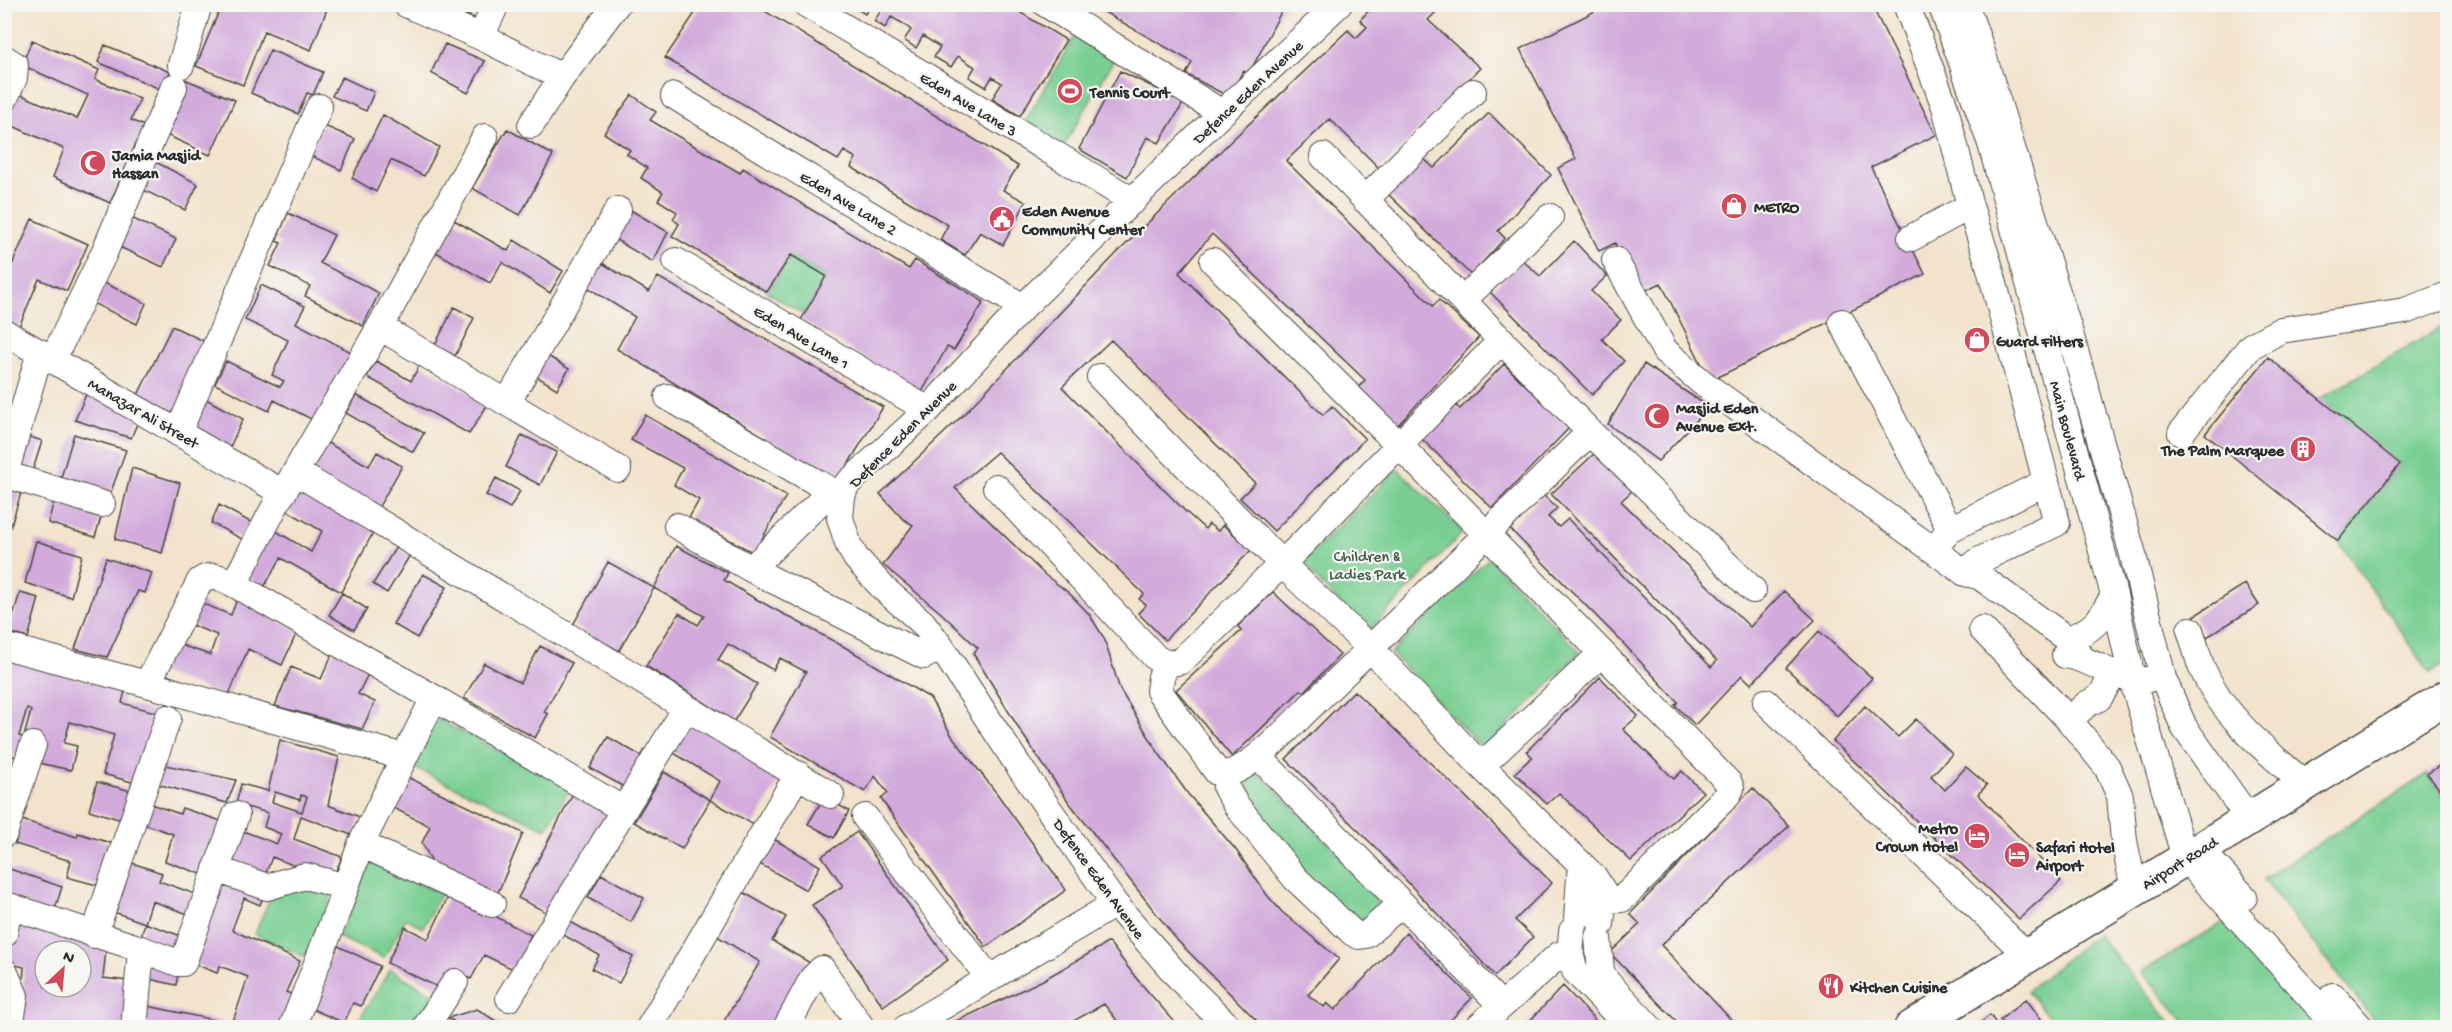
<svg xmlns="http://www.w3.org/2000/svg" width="2452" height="1032" font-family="'Gochi Hand',sans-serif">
	<rect width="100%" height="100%" fill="#f6f6f2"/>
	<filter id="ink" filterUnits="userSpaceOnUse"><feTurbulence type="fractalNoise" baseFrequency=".0167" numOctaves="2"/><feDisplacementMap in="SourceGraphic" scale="12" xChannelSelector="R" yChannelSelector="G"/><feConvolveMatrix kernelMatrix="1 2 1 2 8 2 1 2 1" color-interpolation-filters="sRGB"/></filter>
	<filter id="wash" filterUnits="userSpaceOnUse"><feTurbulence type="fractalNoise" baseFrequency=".008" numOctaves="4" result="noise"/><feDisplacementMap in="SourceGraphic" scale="24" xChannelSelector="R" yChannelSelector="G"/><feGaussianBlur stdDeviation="1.35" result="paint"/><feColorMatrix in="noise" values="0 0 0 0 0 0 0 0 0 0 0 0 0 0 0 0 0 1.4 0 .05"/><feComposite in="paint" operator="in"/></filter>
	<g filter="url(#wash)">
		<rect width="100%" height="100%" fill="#f3e3cc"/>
		<path fill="#79cf93" stroke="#527d5f" stroke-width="1.5" d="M1075 36 1115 58 1064 146 1024 123Z
			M791 255 826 276 804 315 767 292Z
			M2447 324V662L2430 673 2338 541 2400 464 2319 399Z
			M1398 469 1463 532 1368 632 1301 563Z
			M1489 558 1580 652 1484 750 1391 653Z
			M435 718 571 787 546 829 410 766Z
			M1259 774 1374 889C1380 903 1376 913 1362 920 1356 916 1348 913 1342 908 1321 890 1259 824 1249 799 1246 791 1247 785 1249 777Z
			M2427 774 2447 800V1027H2379L2263 879Z
			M369 861 441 893 423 928 406 918 384 958 338 937Z
			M307 884 332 895 305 957 255 934 271 895Z
			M2229 919 2326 1027H2190L2141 972Z
			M2097 934 2174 1027H2057L2027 991Z
			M390 969 434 995 413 1027 354 1028Z"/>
		<g id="blocks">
			<path fill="#d2aadb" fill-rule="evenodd" d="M222 4H329L311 50 264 31 243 85 196 66Z
				M701 4H753L1018 166 1003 190 1026 202 1003 245 980 232 965 255 940 240 948 225 851 167 856 158 844 151 838 160 665 58Z
				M850 4H871L865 14Z
				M872 4H1006L1066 40 1020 116 992 99 1002 83 992 77 986 87 969 77 975 67 958 56 951 67 934 57 940 47 923 36 916 48 904 40 911 30 902 23 891 17 885 28 874 21 881 11Z
				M1090 4H1285L1249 74 1243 71 1229 97 1186 74 1192 62Z
				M1375 4H1444L1428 20 1480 68 1380 169 1330 119 1286 161 1433 306 1439 300 1479 337 1397 426 1358 388 1365 380 1212 234 1179 273 1323 415 1332 406 1365 439 1274 531 1240 498 1255 483 1111 340 1071 378 1062 387 1185 511 1205 529 1209 524 1218 531 1223 525 1251 550 1165 640 1138 613 1146 605 1139 599 1144 594 997 452 955 488 1045 575 1069 593 1089 614 1104 638 1120 690 1158 752 1188 794 1236 850 1267 895 1282 912 1339 959 1308 995 1324 1007 1327 1003 1335 1010 1406 933 1472 998 1443 1028H1264L1177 940 1068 801 1021 732 973 653 978 648 940 612 883 565 913 525 903 519 880 494 963 415 1115 255 1231 141 1348 30 1356 38 1367 27 1360 20Z
				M1609 4H1871L1936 135 1871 167 1925 274 1710 381 1661 283 1640 293 1615 243 1599 251 1558 168 1576 159 1520 49Z
				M440 5H483L477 19Z
				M32 40 99 70 95 79 140 99 131 120 144 126 110 203 53 177 64 149 4 122 17 93 77 119 88 95 22 65Z
				M445 44 485 61 468 93 431 73Z
				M105 45 170 72 162 90 98 62Z
				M270 50 323 72 313 95 307 93 298 114 251 93Z
				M1120 71 1184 102 1159 143 1147 137 1127 177 1079 149Z
				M342 77 374 92 366 111 332 96Z
				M182 78 235 100 210 155 160 132Z
				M632 95 656 112 650 120 740 173 743 168 909 269 915 260 984 302 954 350 947 347 922 392 801 320 826 276 791 255 767 292 672 236 679 224 673 219 677 212 658 200 663 192 641 178 647 168 627 154 630 150 604 133Z
				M1489 113 1551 175 1498 231 1505 238 1471 275 1387 193 1424 159 1434 168Z
				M383 115 439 147 424 176 391 160 376 192 352 178Z
				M322 125 355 139 341 170 309 155Z
				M507 129 553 155 520 215 472 188Z
				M150 159 198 184 185 210 137 187Z
				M627 208 668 232 653 262 611 237Z
				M288 213 334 235 320 263 379 293 363 326 305 296 310 286 270 266 281 243 276 241Z
				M125 215 176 239 163 267 113 244Z
				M32 219 88 244 67 291 39 279 19 327 5 320V281Z
				M454 220 508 251 514 240 563 271 550 293 502 262 490 283 436 252Z
				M1574 241 1607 276 1591 291 1621 320 1602 339 1624 361 1592 395 1490 292 1522 260 1540 276Z
				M602 263 649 292 658 277 883 407 838 481 617 349 635 317 587 287Z
				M98 280 146 303 137 324 88 301Z
				M261 285 305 306 296 323 351 352 317 422 274 400 269 411 215 384 226 361 280 387 284 381 272 375 288 340 245 320Z
				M454 307 474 318 455 356 435 345Z
				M172 326 210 344 174 419 136 399Z
				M543 353 569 369 557 389 531 373Z
				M2268 357 2400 464 2338 541 2205 434Z
				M376 361 411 381 420 364 488 404 469 434 367 377Z
				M1504 364 1569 428 1492 508 1422 439 1455 405 1460 409Z
				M1644 364 1709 407 1658 461 1608 424Z
				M88 390 139 419 131 438 75 420Z
				M356 395 424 433 413 452 346 413Z
				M204 398 243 419 229 449 189 428Z
				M645 415 786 496 754 553 689 518 699 500 674 485 683 468 631 440Z
				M22 434 42 441 31 476 11 470Z
				M74 434 126 450 108 500 59 484Z
				M522 435 557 452 540 485 506 467Z
				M324 441 369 466 377 452 402 466 377 510 309 471Z
				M1594 454 1632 491 1621 501 1750 627 1784 591 1815 620 1751 684 1742 675 1695 725 1675 705 1678 702 1622 642 1509 528 1543 495 1557 508 1548 517 1559 527 1568 519 1711 667 1717 661 1551 494Z
				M132 468 180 483 162 553 115 539Z
				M496 478 520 491 510 508 486 495Z
				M294 486 374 531 341 592 281 558 264 587 244 575 271 528 311 552 322 531 281 507Z
				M4 488 21 493 5 545H4Z
				M55 497 103 511 95 537 48 523Z
				M219 505 254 524 244 540 211 523Z
				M36 541 82 555 71 597 25 583Z
				M676 546 728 573 724 580 754 598 848 649 930 698 952 736 998 795 1066 890 986 947 881 799 888 793 875 776 865 792 770 737 806 672 780 658 773 670 728 644 718 660 757 684 734 721 646 666 679 613 698 625 704 616 654 588 619 651 573 625 608 562 654 588Z
				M396 547 410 555 387 593 373 584Z
				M106 558 152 573 145 593 138 591 107 657 75 649Z
				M423 574 447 587 417 638 393 624Z
				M2245 584 2259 605 2207 637 2194 616Z
				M1273 592 1340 655 1304 692 1301 690 1232 757 1176 690 1241 631 1238 626Z
				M20 593 39 598 28 638 8 632Z
				M342 593 367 609 354 630 329 615Z
				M237 599 298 630 282 665 248 649 228 697 158 672 172 642 210 655 217 635 186 623 196 601 231 615Z
				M1819 631 1872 678 1837 716 1786 668Z
				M540 646 572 663 544 712 548 714 535 738 464 698 484 663 520 683Z
				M334 650 370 670 358 694 375 702 362 729 275 706 291 667 321 679Z
				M4 658 125 691 122 703 162 714 139 784 103 774 114 735 70 722 64 743 77 746 71 770 34 762 42 737 25 733 31 711 27 708 19 736 26 738 21 758 4 754Z
				M1600 677 1638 716 1623 729 1674 779 1682 771 1703 792 1631 861 1559 793 1547 804 1515 773 1532 757 1527 751Z
				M1354 691 1462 793 1552 883 1515 920 1533 937 1495 976 1377 849 1286 759Z
				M1865 706 1898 737 1916 719 1952 754 1931 776 1945 790 1966 767 1987 785 1978 794 2061 881 2019 919 1833 741Z
				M692 720 783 773 754 825 710 800 720 781 672 752Z
				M608 737 643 757 626 788 590 768Z
				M280 740 339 757 328 805 360 817 354 836 301 816 294 839 342 857 332 880 272 857 264 878 226 864 238 829 277 844 281 834 264 827 268 813 236 804 241 784 268 791ZM275 792 300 800 301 795 307 797 302 812 272 802Z
				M2448 760V800L2427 774Z
				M156 763 236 780 227 803 150 782Z
				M664 772 710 800 682 849 634 822Z
				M401 774 523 833 497 895 435 867 422 843 430 826 387 805Z
				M97 782 135 792 125 821 89 810Z
				M1753 788 1789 826 1661 945 1739 1028H1683L1610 953 1640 924 1630 914Z
				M573 794 607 812 550 914 518 898Z
				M824 797 849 811 834 838 808 824Z
				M148 803 180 814 182 808 221 821 204 875 165 861 173 834 141 823Z
				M22 820 77 837 78 833 117 845 104 887 67 877 71 861 15 844Z
				M857 832 948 960 883 1006 812 905 843 886 822 856Z
				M772 838 820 866 806 890 758 863Z
				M126 861 162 873 159 881 195 894 188 914 152 901 145 923 111 911Z
				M7 868 62 887 53 915 4 899Z
				M601 874 644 898 631 922 588 898Z
				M223 875 265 891 260 905 244 898 232 930 300 961 286 992 291 994 278 1028H141L143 1005 232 1024 248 977 220 966 217 973 192 963Z
				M743 892 786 917 772 941 812 964 773 1028H736L724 1021 760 962 717 936Z
				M450 893 531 935 513 969 484 955 471 979 455 971 444 990 387 963 405 927 428 939Z
				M12 916 106 949 103 978 128 981 126 1028H20L24 967 4 962ZM45 951H81V987H45Z
				M567 920 633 957 619 983 592 969 599 955 560 933Z
				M145 923 184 937 178 955 140 941Z
				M1109 942 1136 978 1180 1028H1123L1104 1004 1061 1028H942L1043 980Z
				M336 945 380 966 361 1006 353 1003 344 1023 310 1008Z
				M148 961 179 970 176 985 145 978Z
				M1563 986 1596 1021 1589 1028H1523Z
				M2026 999 2048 1028H2006L2000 1020Z
				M477 1009 507 1028H464L448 1018Z
				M1990 1015 1999 1028H1974Z"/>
		</g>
	</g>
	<g filter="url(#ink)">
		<use href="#blocks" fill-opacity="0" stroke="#494743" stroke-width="1.5"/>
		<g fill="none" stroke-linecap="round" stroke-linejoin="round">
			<defs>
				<path id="minor" d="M406 4 481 37 562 77
					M806 4 1133 201
					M1046 4 1222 113
					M1906 4 1945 107 1970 206 1989 265 2057 523 1978 561 1965 573
					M1941 4 1991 144 2114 595 2133 682 2185 858 2338 1028
					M1965 4 1981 49 2069 330 2132 551 2163 678 2184 727 2249 819
					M481 37 496 4
					M4 58 15 65 14 78 4 100
					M181 65 199 4
					M674 96 1023 307
					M531 125 562 77 617 4
					M1323 156 1590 432 1753 590
					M1365 200 1473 92
					M1911 238 1970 206
					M1615 260 1665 351 1704 384 1965 573 1979 576 2067 639 2082 658
					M676 261 928 410
					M1213 261 1400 446 1729 783 1731 788 1728 795 1622 899 1605 900
					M1463 300 1550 217
					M1842 322 1950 529 1934 549
					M380 327 618 469
					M4 332 283 493 380 327 485 137
					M53 359 104 253 174 87
					M1100 377 1282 564 1371 649 1481 766 1594 877 1604 893 1601 924
					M668 397 842 497
					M507 403 618 210
					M178 433 319 107
					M2181 433 2251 346 2281 330 2405 311 2448 295
					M296 472 831 795
					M4 474 102 504
					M5 474 40 352
					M996 487 1156 658 1167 664
					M282 493 234 584 434 698 624 810
					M677 526 751 569 924 656 941 647
					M1950 529 2046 482
					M751 569 831 491
					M1982 629 2069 720 2087 704 2099 698 2115 673
					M2190 630C2194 642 2197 654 2201 666 2223 717 2264 749 2306 785
					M2067 639C2095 630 2100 620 2114 595
					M4 646 147 684 404 757
					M2065 655C2094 659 2119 683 2146 680
					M147 684 200 581C212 572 221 578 234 584
					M1766 702 2028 956
					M2069 720 2107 767 2120 796 2124 841 2134 889
					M1258 756 1501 1005
					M1481 766 1602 653
					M1226 774C1254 768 1298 718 1320 697 1411 610 1500 520 1590 432
					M865 817 990 979
					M4 834 33 745
					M361 844 492 904
					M2200 849 2244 897
					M216 869 267 887 305 876 346 887
					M1401 904 1366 935 1359 936 1353 933 1295 878 1236 805 1226 788V774L1217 772 1159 691 1161 677 1167 664 1181 661 1282 564 1502 340
					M1577 918 1581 864
					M1572 931 1570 954 1575 971 1630 1028
					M4 934 9 906 141 949 134 1028
					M94 935 168 718
					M1598 938 1601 972 1607 982 1650 1028
					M141 949 178 963H183L236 815
					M4 971 15 996 10 1028
					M2333 996 2361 1028
					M509 998 686 708
					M292 1028 338 909 361 844 434 698
					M425 1028 455 982
					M649 1028 798 774
					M786 1028 812 979 822 969 862 1028
					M906 1028 1115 904
					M1230 1028 1183 982 1115 904 1018 765 941 647 923 623 884 589 856 558 849 546 840 518 842 497 846 485 928 410 1023 307 1222 113 1339 4
					M1477 1028 1559 955 1570 954"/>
				<path id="major" d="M1911 1028 2448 696"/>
			</defs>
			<use href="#minor" stroke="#494743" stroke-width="28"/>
			<use href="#major" stroke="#494743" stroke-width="36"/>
			<use href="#minor" stroke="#fff" stroke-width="26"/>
			<use href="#major" stroke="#fff" stroke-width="33"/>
		</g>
	</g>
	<defs>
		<symbol id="stadium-disc" viewBox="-11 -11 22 22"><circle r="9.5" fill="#d1495b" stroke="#f6f6f2"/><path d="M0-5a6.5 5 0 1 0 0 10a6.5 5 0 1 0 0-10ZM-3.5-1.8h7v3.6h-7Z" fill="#fff"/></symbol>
		<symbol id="mosque-disc" viewBox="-11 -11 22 22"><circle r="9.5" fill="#d1495b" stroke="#f6f6f2"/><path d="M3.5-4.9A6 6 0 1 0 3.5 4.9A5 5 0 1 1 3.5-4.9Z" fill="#fff"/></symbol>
		<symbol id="shop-disc" viewBox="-11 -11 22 22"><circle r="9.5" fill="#d1495b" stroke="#f6f6f2"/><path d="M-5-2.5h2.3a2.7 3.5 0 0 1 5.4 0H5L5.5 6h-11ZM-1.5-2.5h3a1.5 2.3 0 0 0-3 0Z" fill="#fff"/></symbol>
		<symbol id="civic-disc" viewBox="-11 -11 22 22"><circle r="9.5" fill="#d1495b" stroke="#f6f6f2"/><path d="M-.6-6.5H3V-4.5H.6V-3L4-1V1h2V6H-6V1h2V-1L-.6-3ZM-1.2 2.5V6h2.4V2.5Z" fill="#fff"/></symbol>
		<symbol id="building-disc" viewBox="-11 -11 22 22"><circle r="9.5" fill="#d1495b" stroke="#f6f6f2"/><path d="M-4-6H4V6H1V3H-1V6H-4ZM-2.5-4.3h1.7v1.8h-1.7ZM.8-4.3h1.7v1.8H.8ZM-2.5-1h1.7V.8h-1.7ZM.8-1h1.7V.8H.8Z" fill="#fff"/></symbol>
		<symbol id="hotel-disc" viewBox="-11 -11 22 22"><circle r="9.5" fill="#d1495b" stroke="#f6f6f2"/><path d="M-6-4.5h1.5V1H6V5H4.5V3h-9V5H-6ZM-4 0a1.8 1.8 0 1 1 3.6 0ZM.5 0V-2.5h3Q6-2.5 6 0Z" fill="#fff"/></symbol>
		<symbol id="restaurant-disc" viewBox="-11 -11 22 22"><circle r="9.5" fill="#d1495b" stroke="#f6f6f2"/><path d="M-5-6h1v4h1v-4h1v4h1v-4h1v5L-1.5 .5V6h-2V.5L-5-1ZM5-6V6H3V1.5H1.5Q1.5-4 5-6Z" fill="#fff"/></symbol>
	</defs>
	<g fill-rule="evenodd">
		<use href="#stadium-disc" x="1055" y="76" width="30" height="30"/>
		<use href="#mosque-disc" x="78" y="148" width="30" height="30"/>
		<use href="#shop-disc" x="1719" y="191" width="30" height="30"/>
		<use href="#civic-disc" x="987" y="204" width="30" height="30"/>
		<use href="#shop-disc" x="1962" y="325" width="30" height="30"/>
		<use href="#mosque-disc" x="1642" y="401" width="30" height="30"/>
		<use href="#building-disc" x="2288" y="434" width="30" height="30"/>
		<use href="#hotel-disc" x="1962" y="821" width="30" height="30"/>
		<use href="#hotel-disc" x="2002" y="840" width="30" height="30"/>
		<use href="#restaurant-disc" x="1816" y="971" width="30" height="30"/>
	</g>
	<g text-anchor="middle" stroke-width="4.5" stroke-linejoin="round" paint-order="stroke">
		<g font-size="16" font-weight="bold" fill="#2b2b2b" stroke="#f6f6f2" text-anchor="start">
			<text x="1090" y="97">Tennis Court</text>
			<text x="112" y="160">Jamia Masjid<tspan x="112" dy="18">Hassan</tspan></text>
			<text x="1754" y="212">METRO</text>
			<text x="1022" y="216">Eden Avenue<tspan x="1022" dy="18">Community Center</tspan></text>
			<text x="1996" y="346">Guard Filters</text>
			<text x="1676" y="413">Masjid Eden<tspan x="1676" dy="18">Avenue Ext.</tspan></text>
			<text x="2284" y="455" text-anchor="end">The Palm Marquee</text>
			<text x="1958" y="833" text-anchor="end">Metro<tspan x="1958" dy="18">Crown Hotel</tspan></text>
			<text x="2036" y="852">Safari Hotel<tspan x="2036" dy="18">Airport</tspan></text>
			<text x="1850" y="992">Kitchen Cuisine</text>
		</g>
		<g font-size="16" fill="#2b2b2b" stroke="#f6f6f2">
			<text transform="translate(1247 91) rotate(-43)" y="6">Defence Eden Avenue</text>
			<text transform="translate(969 103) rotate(31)" y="6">Eden Ave Lane 3</text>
			<text transform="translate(849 202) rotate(31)" y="6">Eden Ave Lane 2</text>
			<text transform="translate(802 336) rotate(31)" y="6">Eden Ave Lane 1</text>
			<text transform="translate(144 412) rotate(30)" y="6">Manazar Ali Street</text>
			<text transform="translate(2069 430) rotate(75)" y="6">Main Boulevard</text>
			<text transform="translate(902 433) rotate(-45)" y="6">Defence Eden Avenue</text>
			<text transform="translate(2179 862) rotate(-32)" y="6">Airport Road</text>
			<text transform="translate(1100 878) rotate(54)" y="6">Defence Eden Avenue</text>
		</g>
		<g font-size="16" fill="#425c4a" stroke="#f6f6f2">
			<text x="1367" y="561">Children &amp;<tspan x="1367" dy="18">Ladies Park</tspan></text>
		</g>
	</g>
	<rect width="2452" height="1032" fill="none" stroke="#f6f6f2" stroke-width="24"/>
	<g transform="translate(63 969) rotate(26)"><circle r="28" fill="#f6f6f2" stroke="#a5a5a2" stroke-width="1.5"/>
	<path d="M0-4.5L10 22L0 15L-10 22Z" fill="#d1495b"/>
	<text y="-9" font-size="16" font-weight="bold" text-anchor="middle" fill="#2b2b2b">N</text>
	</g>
</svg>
